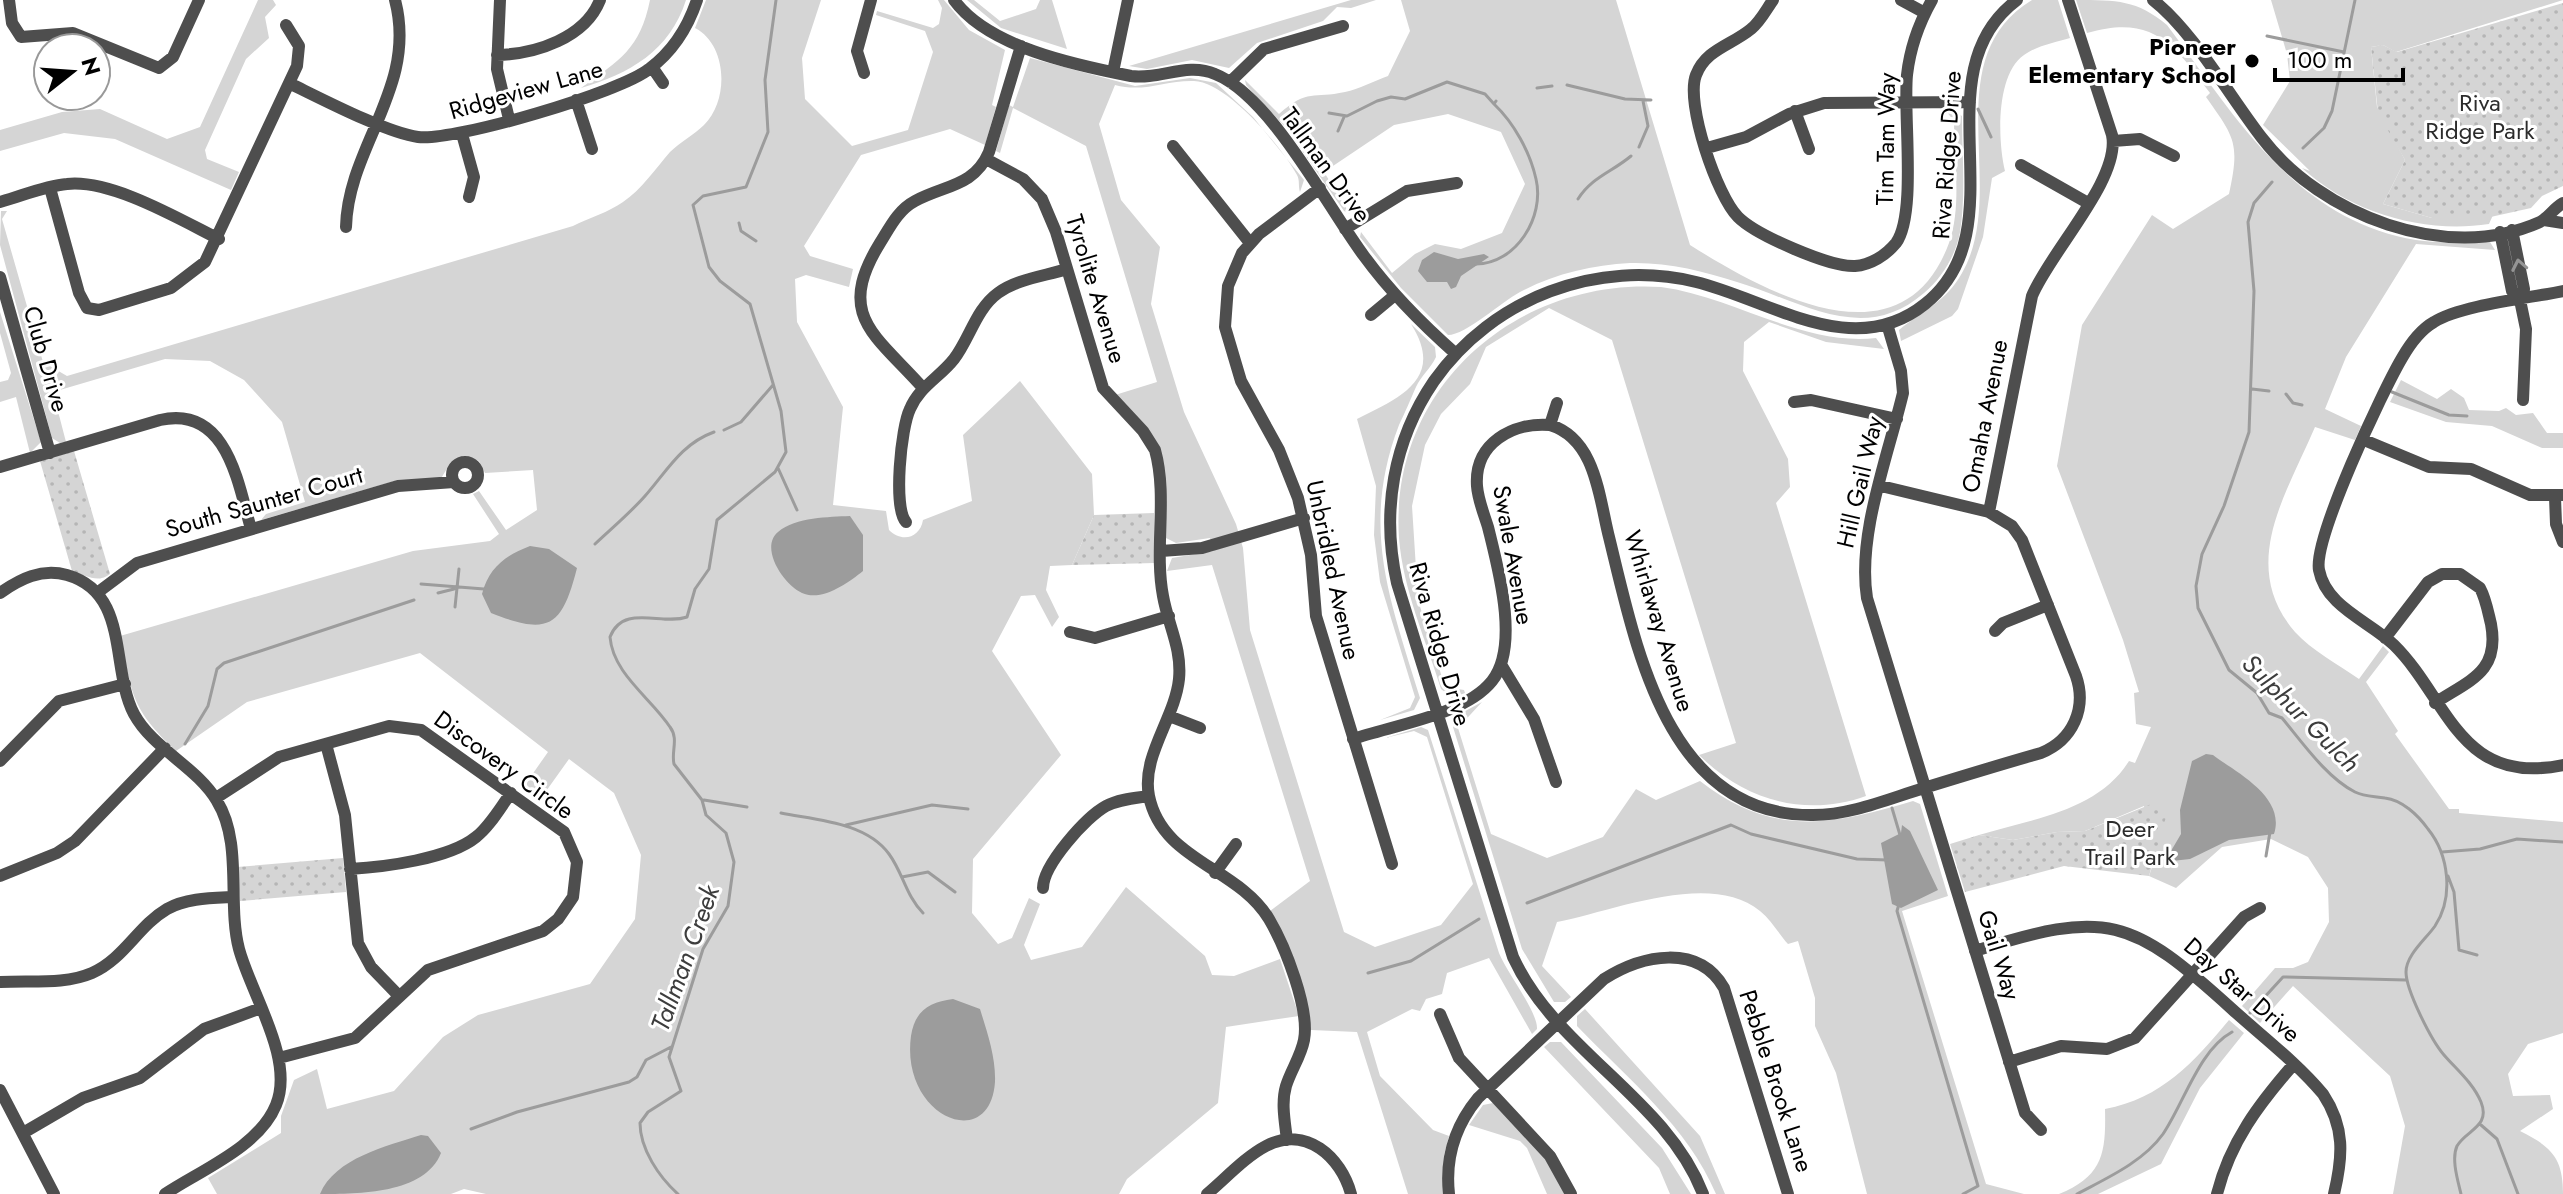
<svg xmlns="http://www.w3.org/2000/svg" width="2563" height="1194" font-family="Jost,sans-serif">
	<defs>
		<pattern id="park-dots" width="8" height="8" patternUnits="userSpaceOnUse" patternTransform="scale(2)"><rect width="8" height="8" fill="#d5d5d5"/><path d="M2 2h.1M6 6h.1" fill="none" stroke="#b5b5b5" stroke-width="1.8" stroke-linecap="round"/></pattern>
	</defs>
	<rect width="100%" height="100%" fill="#fff"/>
	<path fill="#d5d5d5" d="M258 0H273L276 5 265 17 269 38 246 59 205 150 207 159 239 172 231 190 115 139 64 133 0 151V130L62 112 100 109 167 139 200 127Z
		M650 0H686C670 51 629 74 581 88 620 60 640 49 650 0Z
		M706 0H821L802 58 805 99 852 146 908 130 933 52 925 31 876 15 877 11 933 28 939 24 942 8 938 0H944L969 30 1005 50 992 105 996 107 985 145 950 129 861 155 804 246 810 256 853 269 849 287 806 275 795 279 797 322 843 407 833 505 886 511 889 530C902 543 920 538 923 520L972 501 963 435 1020 381 1092 474 1094 515 1072 565 1050 566 1046 590 1059 617 1052 627 1035 595 1021 596 992 651 1061 755 973 859 972 913 998 944 1012 938 1029 898 1040 904 1024 945 1031 960 1082 947 1126 887 1205 956 1212 975 1234 976 1280 959 1299 1016 1226 1027 1218 1103 1127 1179 1119 1194H486L464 1189 451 1194H217L208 1178 281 1133V1116L294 1080 317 1069 327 1109 394 1091 443 1037 478 1015 590 984 635 919 641 855 614 793 569 759 539 801 522 789 548 752 420 653 247 702 176 751C130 707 133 696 120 636L413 551 490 541 499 534 473 494 479 491 506 530 537 510 533 470 485 473 479 461 464 456 451 462 440 480H398L261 520 266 514 305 502 282 422 244 380 210 361 165 359 53 392 66 442 60 443 52 438 0 245 1 211H7L2 219 43 362 67 376 573 226C589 218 609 212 623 202 641 190 656 168 670 152 680 142 694 135 704 125 729 101 728 45 695 28Z
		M967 0H974L1000 21 1036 9 1040 0H1052L1067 49 1001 28Z
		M1351 0H1376L1351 8 1337 7 1323 21 1257 43 1229 68 1192 60 1147 69 1129 66Z
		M1401 0H1616L1690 245C1765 292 1902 370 1949 243 1962 207 1954 158 1954 121L1946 111H1955L1962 116C1962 154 1966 195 1960 232 1956 255 1942 278 1924 293 1863 346 1801 301 1737 282 1703 271 1667 262 1630 263 1592 265 1554 274 1520 292 1501 302 1466 335 1448 335L1401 288 1360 237 1361 232 1392 273 1415 254 1435 244 1461 249 1502 233 1525 184 1501 132 1448 114 1394 125 1324 172 1350 214 1344 211 1287 129 1246 85 1245 80 1279 114C1308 88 1313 99 1345 92 1359 89 1374 81 1388 76L1410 31Z
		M2032 0H2058L2070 38C2056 42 2036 46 2024 55 1995 75 1998 143 2005 171L1992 178 1983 237 1958 309 1952 316 1901 341 1899 330C1922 311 1946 302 1962 273 2010 189 1934 60 2032 0Z
		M2076 0C2117 0 2137 0 2167 25 2235 116 2295 220 2416 240 2441 244 2465 241 2490 242L2495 250 2416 244 2346 357 2325 409 2361 426 2355 440 2315 427C2286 495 2238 565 2295 632 2311 650 2339 665 2359 679L2383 646 2389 652 2366 682 2398 731 2395 734 2449 809H2459V813L2563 822V1033L2528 1044 2508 1074 2513 1096 2550 1095 2553 1109 2520 1131C2552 1147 2563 1158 2563 1194H2393L2405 1126 2390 1076 2293 986 2260 1023 2242 1006 2275 968H2293L2308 962 2329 922 2328 888 2308 857 2271 839 2222 847 2176 888 2149 876 2155 858 2144 806 2085 831 2057 832 2013 840 1979 835C2032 819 2098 811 2129 761L2135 763 2151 727 2136 724 2134 693 2139 692 2123 640 2057 466 2082 325 2152 215 2173 229 2229 194C2240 143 2235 138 2206 97L2210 93C2174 44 2153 14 2087 33Z
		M2271 0H2563L2396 52 2383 45 2371 47 2377 107 2405 160 2383 204 2432 218 2493 215 2489 224C2424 234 2351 213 2302 168L2310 171 2263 125 2290 81 2287 54Z
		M1030 58 1135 86 1190 78 1216 83 1253 117 1304 180 1300 192C1298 186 1300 180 1297 175 1282 147 1227 82 1194 81 1166 80 1144 93 1115 85L1099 124 1121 200 1160 247 1151 304 1184 412 1236 524 1243 548 1250 630 1344 932 1375 947 1441 925 1473 884 1427 737 1414 731 1385 738 1421 727 1428 730 1499 953C1507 973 1538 1012 1537 1029L1532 1034 1489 958 1447 973 1442 994 1426 999 1420 1011 1412 1009 1367 1032 1380 1076 1433 1130 1449 1136 1444 1155V1194H1408L1357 1032 1311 1030 1307 1003 1270 911 1310 881 1212 565 1167 571 1172 558 1214 551 1210 538 1176 543 1166 538 1157 442 1115 395 1157 382 1086 146 1013 108 1000 153 996 151 1009 105 1013 107Z
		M1661 287C1735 297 1801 346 1876 338L1884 349 1826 342 1769 322 1744 342 1743 371 1788 459 1790 487 1776 503 1866 796C1805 818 1744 800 1699 755L1736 743 1612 340 1549 308 1486 347 1470 384 1441 414 1425 445 1412 506 1418 600 1445 687 1464 690 1465 693 1452 698 1441 689C1426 640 1403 590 1399 538 1389 389 1515 278 1661 287Z
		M0 312 41 442 30 453 16 397 0 402V382L8 380 11 373 0 333Z
		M1411 324 1435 347 1436 357C1431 368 1421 376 1416 387 1411 398 1405 413 1399 425 1360 527 1390 600 1420 698L1414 710 1380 720 1410 708 1415 697 1380 582 1374 535 1376 486 1357 419C1399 398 1446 379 1411 324Z
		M2401 380 2437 399 2451 389 2464 398 2469 410 2499 411 2506 408 2516 415 2533 413 2547 433H2563V448H2542L2492 426 2446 422 2390 402Z
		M1482 702 1458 728 1491 834 1547 858 1603 837 1636 789 1656 800 1700 781C1773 838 1832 825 1913 801L1920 804 1948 896 1902 911 1986 1184 2024 1194H1867L1836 1073 1815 1026V998L1798 941 1788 944C1779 934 1771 920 1760 911 1711 870 1613 911 1557 922L1542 966 1571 997 1565 1002H1554L1522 949 1453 727 1458 715Z
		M1585 1009 1700 1136 1725 1194H1716C1688 1127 1627 1078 1577 1026V1016Z
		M2229 1020 2244 1033 2200 1088 2161 1164 2098 1194H2059C2103 1176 2106 1153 2105 1109 2162 1098 2193 1063 2229 1020Z
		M1550 1042H1561L1662 1148 1691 1194H1670L1659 1168 1544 1047Z
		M1493 1103 1543 1155 1566 1194H1547L1527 1148 1520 1141 1469 1125 1483 1105Z"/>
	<path fill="url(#park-dots)" d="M2563 3V186L2542 196 2531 208 2486 218H2432L2383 204 2405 160 2378 113 2371 47 2383 45 2397 52Z
		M74 451 110 574C98 584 85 575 72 571L40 461Z
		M1154 513 1155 563 1072 565 1094 515Z
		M2154 803 2168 810 2149 876 2064 866 1965 892 1950 844 1979 835 2013 840 2057 832 2085 831Z
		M343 858 346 892 240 901 237 867Z"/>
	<path fill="#9c9c9c" d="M1434 252 1458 259 1484 254 1489 257 1461 276 1456 287 1451 289 1447 282H1427L1418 271 1422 260Z
		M850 516 863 535V571C848 583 822 602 802 593 784 585 759 548 778 532 796 517 829 517 850 516Z
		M530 546 549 549 577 568C562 627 549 636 491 613L482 594C489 567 506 555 530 546Z
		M2206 754 2213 755C2237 773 2286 797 2274 834L2229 840 2190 859 2172 861 2168 856 2181 834 2180 810 2192 761Z
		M1902 825 1910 831 1938 890 1901 908 1892 904 1881 843 1901 833Z
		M953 999 980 1009C987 1032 996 1057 995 1082 990 1154 900 1117 911 1036 915 1010 930 1002 953 999Z
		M421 1135 428 1136 441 1153C425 1194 358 1194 320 1194 335 1158 387 1146 421 1135Z"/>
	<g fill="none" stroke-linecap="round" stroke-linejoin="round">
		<path stroke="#9c9c9c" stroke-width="3" d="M2267 36 2344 52
			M1567 85 1625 99 1651 100
			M1537 88 1552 86
			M1978 109 1991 137
			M1329 113 1347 116 1377 101 1391 97 1405 99 1447 82 1485 94 1494 104
			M1338 131 1344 117
			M1639 147 1648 126 1643 101
			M2303 148 2324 128 2332 111 2355 0
			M2272 182 2254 203 2248 222 2254 291 2249 432 2224 506 2202 554 2196 586 2198 608 2229 670 2257 693 2269 713 2282 718C2302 742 2327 778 2355 792 2365 797 2374 796 2385 798 2402 800 2418 815 2428 829 2449 855 2454 897 2435 926 2426 939 2406 955 2406 972 2406 990 2431 1040 2444 1055 2457 1070 2473 1083 2481 1102 2491 1127 2466 1130 2457 1146 2451 1159 2458 1181 2461 1194
			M1578 199C1592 177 1612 172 1631 156
			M739 223 741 231 756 241
			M1476 264C1516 264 1545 217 1536 179 1530 152 1514 123 1494 104L1496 101
			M2252 389 2269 391
			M2392 392 2449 415 2467 416
			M2286 394 2293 403 2302 405
			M724 430 741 422 773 385
			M778 468 797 510
			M595 544C612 528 630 513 645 496 667 471 681 444 714 432
			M421 584 484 589
			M438 593 454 589
			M455 607 459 569
			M185 744 208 706 217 669 224 663 414 600
			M704 800 747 807
			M1892 808 1900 835
			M781 813C816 820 866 822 889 854 903 873 906 896 923 913
			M846 825 932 805 968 809
			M2442 852 2480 849 2517 839 2563 842
			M2266 856 2270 832
			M2448 876 2454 892 2459 950 2477 955
			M902 877 928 872 955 892
			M1527 903 1731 825 1751 834 1857 859 1888 860
			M1899 904 1897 911 1978 1186 1963 1194
			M1368 973 1411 961 1479 919
			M2250 1013 2283 977 2406 980
			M2481 1125 2497 1139 2518 1194
			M471 1129 517 1112 629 1082 637 1077 646 1060 671 1047
			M678 1194C659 1177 640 1149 640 1123L648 1112 681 1091 669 1057 703 949 728 906 734 862 726 833 706 815 702 800 674 764C671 751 679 739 670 727 651 698 613 674 610 637 623 603 662 626 687 617L695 589 709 569 717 520 775 472 786 452 781 411 750 304 720 281 709 267 693 205 703 196 746 187 768 132 765 80 776 0
			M2077 1194C2107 1178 2143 1162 2163 1134 2184 1103 2199 1050 2232 1032"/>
		<path stroke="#4e4e4e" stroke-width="12" d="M9 0 12 23 21 37 73 33 159 68 173 57 199 0
			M500 0 497 69 509 119
			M954 0C988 47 1075 65 1131 76 1160 80 1187 62 1215 74 1271 96 1328 208 1364 256 1391 293 1422 324 1456 354
			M1773 0C1766 10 1760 22 1751 29 1732 45 1706 49 1696 75 1685 103 1717 196 1738 217 1756 235 1829 267 1855 266 1871 265 1886 255 1896 243 1917 214 1903 114 1907 75 1910 48 1919 23 1932 0
			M1901 0 1925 13
			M2153 0C2193 31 2230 97 2262 138 2321 215 2446 264 2540 222 2548 218 2554 208 2563 203
			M497 55C536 54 585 38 600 0
			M652 67 663 83
			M1113 72 1128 0
			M864 73 857 51 871 0
			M1230 82 1264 49 1343 26
			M289 83C320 98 387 133 418 137 453 142 621 92 649 69 672 52 688 27 697 0
			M576 100 592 149
			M1795 111 1809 149
			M462 134 474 177 469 197
			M2113 141 2140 139 2174 156
			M1173 146 1250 243
			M1707 148 1746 137 1789 114 1824 103 1970 102
			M986 159 1023 179 1042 199 1056 232 1103 388 1143 431 1155 450C1168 497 1154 549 1163 596 1168 625 1182 648 1179 679 1175 718 1141 756 1149 796 1162 861 1238 867 1269 919 1285 946 1310 1009 1304 1040 1301 1056 1291 1070 1286 1086 1281 1103 1285 1122 1287 1140
			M2021 165 2088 203
			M50 188 79 293 87 308 99 310 171 288 205 262 297 66 299 46 286 25
			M1320 188 1259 234 1242 253 1228 286 1225 327 1241 381 1279 450 1298 498 1311 555 1316 616 1392 864
			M0 202C22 196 44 186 67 184 111 179 179 219 219 239
			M2544 220 2563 223
			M346 227C348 146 418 87 395 0
			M1345 229 1407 191 1457 183
			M2512 230 2524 289 2520 300
			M2500 232 2512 291 2520 300 2526 329 2523 400
			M0 277 50 453
			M2563 291C2530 298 2461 305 2434 322 2420 330 2410 344 2402 358 2383 390 2313 539 2319 570 2326 607 2369 621 2394 645 2448 698 2459 787 2563 765
			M1371 315 1395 295
			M1887 324 1901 371 1903 393C1888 456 1857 535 1867 598L2025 1113 2041 1130
			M923 388C875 334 835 316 880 243 890 227 898 210 915 201 944 185 974 187 989 152L1021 46
			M1794 402 1811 400 1897 419
			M1557 403 1550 425C1596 439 1599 498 1609 537 1636 647 1667 817 1813 815 1851 815 1888 799 1924 788 1963 776 2002 764 2041 753 2073 740 2087 708 2076 676L2022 540 2012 526 1989 512 1881 486
			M2364 440 2429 467 2471 469 2530 495H2563
			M452 475a13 13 0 1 1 26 0a13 13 0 1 1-26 0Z
			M0 467 160 420C227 405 238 483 251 529
			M2555 497 2556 524 2563 542
			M1989 512 2032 296C2050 252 2121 179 2112 135L2068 0
			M906 522C893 508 901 427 910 409 919 387 940 377 954 359 970 338 976 309 998 293 1017 279 1045 276 1067 269
			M1161 551 1202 548 1304 518
			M0 593C20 579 41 568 67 575 130 593 110 668 134 714 153 749 197 767 217 801 243 843 227 903 239 949 251 994 295 1059 276 1105 259 1147 201 1170 165 1194
			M97 593 137 563 398 486 454 482
			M1995 631 2003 623 2048 605
			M1070 632 1095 638 1169 616
			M2385 638 2428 582 2442 574H2460L2480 588C2486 599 2488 612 2491 624 2500 672 2470 680 2435 703
			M1502 666 1534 719 1556 782
			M1169 716 1200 728
			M1353 739C1394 725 1465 715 1492 681 1520 646 1498 568 1488 527 1484 514 1478 500 1477 486 1474 443 1513 422 1550 425
			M326 744 345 815 358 943 371 967 399 996
			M0 761 59 701 125 684
			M216 798 279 757 389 726 421 730 564 832 577 862 573 897 558 919 543 931 428 970 355 1038 279 1058
			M350 869C384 867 449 859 476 837 490 826 500 808 511 793
			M1215 873 1236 844
			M0 876 57 853 75 841 165 748
			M1043 888C1043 865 1086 817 1106 806 1119 799 1135 798 1149 796
			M1975 951C2107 909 2131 917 2233 1010 2263 1037 2297 1063 2323 1094 2345 1127 2343 1156 2334 1194
			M0 982C30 980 64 985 92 973 124 959 138 926 167 909 186 898 212 898 233 897
			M1440 1014 1459 1058 1550 1156 1571 1194
			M2009 1062 2061 1046 2107 1049 2135 1038 2244 917 2260 908
			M0 1090 54 1194
			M23 1133 83 1098 140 1078 204 1029 261 1008
			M1207 1194C1226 1178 1245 1157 1266 1146 1306 1125 1341 1157 1351 1194
			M1449 1194C1445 1158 1455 1126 1478 1098L1604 979C1642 955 1698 943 1724 988L1788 1194
			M1703 1194C1666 1098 1556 1051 1513 957L1397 583C1381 512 1393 441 1434 381 1492 298 1598 258 1696 282 1770 300 1853 362 1925 304 2022 227 1917 75 2017 0
			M2217 1194C2230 1142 2259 1104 2293 1065"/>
	</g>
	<defs><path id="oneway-chevron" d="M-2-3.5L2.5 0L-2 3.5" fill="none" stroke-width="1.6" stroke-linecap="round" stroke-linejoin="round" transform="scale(2)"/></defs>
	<use stroke="#959595" href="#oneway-chevron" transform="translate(2519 265) rotate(-101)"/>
	<circle fill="#000" stroke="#fff" stroke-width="3" cx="2252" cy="61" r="8"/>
	<g text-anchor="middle" stroke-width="6" stroke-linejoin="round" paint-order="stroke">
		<g font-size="24" font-weight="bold" fill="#000" stroke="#fff" text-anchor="end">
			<text x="2236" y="55">Pioneer<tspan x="2236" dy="28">Elementary School</tspan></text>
		</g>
		<g font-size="24" fill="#000" stroke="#fff">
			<text transform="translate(526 90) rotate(-16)" y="8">Ridgeview Lane</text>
			<text transform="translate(1886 139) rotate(-89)" y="8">Tim Tam Way</text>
			<text transform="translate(1947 155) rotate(-86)" y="8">Riva Ridge Drive</text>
			<text transform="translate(1326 165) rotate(54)" y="8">Tallman Drive</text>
			<text transform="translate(1096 289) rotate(73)" y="8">Tyrolite Avenue</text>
			<text transform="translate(46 359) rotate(74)" y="8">Club Drive</text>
			<text transform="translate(1985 416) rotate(-79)" y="8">Omaha Avenue</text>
			<text transform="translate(1860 482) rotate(-77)" y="8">Hill Gail Way</text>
			<text transform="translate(264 502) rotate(-16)" y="8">South Saunter Court</text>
			<text transform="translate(1513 555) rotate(80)" y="8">Swale Avenue</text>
			<text transform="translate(1333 570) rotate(78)" y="8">Unbridled Avenue</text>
			<text transform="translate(1659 621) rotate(73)" y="8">Whirlaway Avenue</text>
			<text transform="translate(1440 644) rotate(74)" y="8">Riva Ridge Drive</text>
			<text transform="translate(504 765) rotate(36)" y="8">Discovery Circle</text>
			<text transform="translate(1999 955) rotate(73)" y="8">Gail Way</text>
			<text transform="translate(2242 990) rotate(41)" y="8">Day Star Drive</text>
			<text transform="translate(1776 1081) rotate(72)" y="8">Pebble Brook Lane</text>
		</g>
		<g font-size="24" fill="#2c2c2c" stroke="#fff">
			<text x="2480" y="111">Riva<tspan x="2480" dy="28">Ridge Park</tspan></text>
			<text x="2130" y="837">Deer<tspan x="2130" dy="28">Trail Park</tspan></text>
		</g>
		<g font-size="26" font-style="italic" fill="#3d3d3d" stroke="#fff">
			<text transform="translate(2301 713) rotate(45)" y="9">Sulphur Gulch</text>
			<text transform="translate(685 958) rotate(-70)" y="9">Tallman Creek</text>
		</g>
	</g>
	<g transform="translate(72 72) rotate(73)"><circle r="38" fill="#ffffff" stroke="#999999" stroke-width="2"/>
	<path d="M0-6L14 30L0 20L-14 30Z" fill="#000000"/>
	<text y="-12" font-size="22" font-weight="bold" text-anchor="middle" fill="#000000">N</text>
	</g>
	<path d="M2275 68v12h128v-12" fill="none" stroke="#000000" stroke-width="4"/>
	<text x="2287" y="68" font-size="24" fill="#000000" stroke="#ffffff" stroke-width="6" paint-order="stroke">100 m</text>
</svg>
